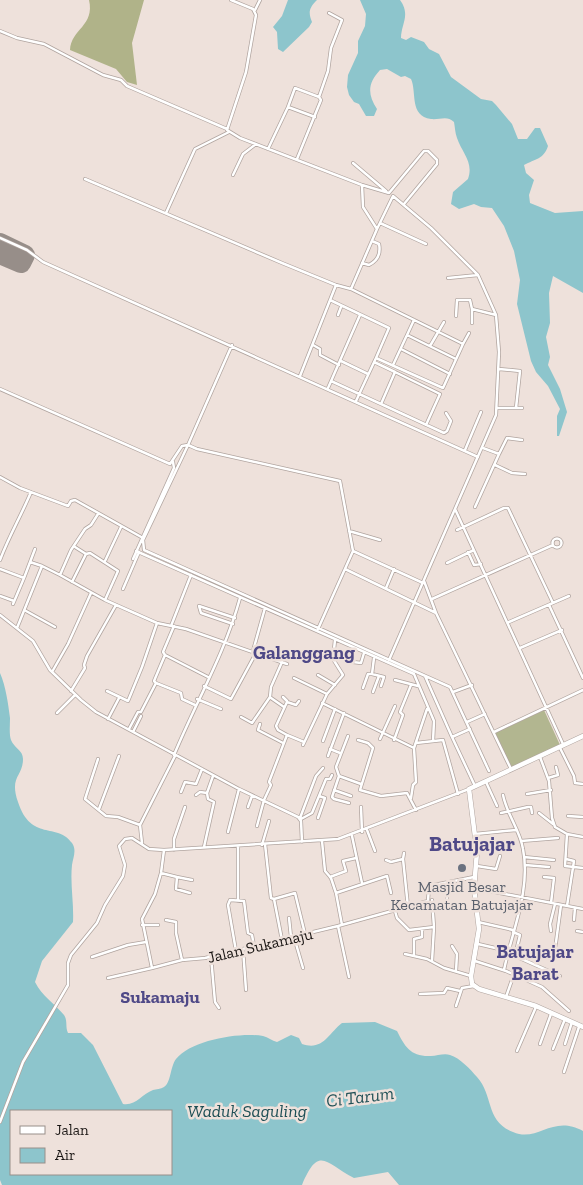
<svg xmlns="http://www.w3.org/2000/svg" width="583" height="1185" font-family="'Zilla Slab',serif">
	<rect width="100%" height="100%" fill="#eee1db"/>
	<path fill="#b2b690" d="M544 710 560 745 511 768 495 733Z"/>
	<path fill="#b0b389" d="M89 0H144L132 43 137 85 127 82 116 69 70 50C71 29 95 26 89 0Z"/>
	<path fill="#8dc5cc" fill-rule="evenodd" d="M288 0H317C309 8 308 12 312 22L309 27 283 52 278 49 277 32 273 27 282 16Z
		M360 0H400C411 15 401 24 401 38L406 40 411 37 424 42 429 49 439 54 451 77 481 99 492 101 496 105 512 124 518 139H527L535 128H540L548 146C544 159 535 159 524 165L526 173 534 180 529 195 530 203 555 213 583 211V293L553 276 549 293 550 323 546 337 550 357 548 365 560 389 567 412 559 436H557V416L560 409 548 386 536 372 531 361 517 304 520 280 514 251 504 226 492 208 481 207 474 204 459 209 451 204 453 192 468 179C474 162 462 153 457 138 455 133 455 127 454 122 447 115 440 120 431 119 409 116 417 92 411 79L405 76 401 77 387 69 380 70C368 83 367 94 377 109L374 116H366L359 104 354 102 349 95 347 87 348 75 358 53V41L365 26 366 14Z
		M0 673C6 687 8 703 10 718 10 725 9 734 11 740 14 748 23 750 23 759 23 777 9 776 18 802 31 842 57 822 72 843 77 850 73 858 72 865 70 884 74 903 73 922L42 961 35 982C42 996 54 1003 64 1015 68 1021 65 1027 68 1033H81L93 1045 123 1104C136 1106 142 1094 153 1090 156 1089 161 1089 164 1087 171 1083 170 1067 176 1059 191 1040 240 1032 263 1036 268 1037 272 1041 277 1042L291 1035 299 1038 302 1044C323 1051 328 1034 342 1023L375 1022 397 1031C405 1047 411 1057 431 1056 437 1056 444 1053 450 1055 460 1058 470 1069 477 1077 494 1096 485 1121 513 1132 538 1143 552 1114 583 1131V1185H399L388 1172 354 1178C326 1164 319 1144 302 1185H2L0 1180ZM11 1111H171V1174H11Z"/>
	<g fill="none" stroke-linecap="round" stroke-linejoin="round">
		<path stroke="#978e89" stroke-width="20" d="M0 243 25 255 21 263 0 254"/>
		<defs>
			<path id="street" d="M231 0 253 9 256 15 246 72 227 130 240 138 362 185 363 207 377 229 351 289
				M255 10 260 0
				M0 31 17 38 44 44 103 75 121 80 127 86 227 129
				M288 107 295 88 319 97
				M268 149 288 107 315 117
				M297 159 321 100 319 97 328 71 331 48 342 20 329 13
				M353 163 386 191
				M233 175 243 154 256 144
				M85 179 282 263 336 285 351 289 463 344 443 388 376 358 356 401
				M362 185 389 193
				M389 193 424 151H428L437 160V164L404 204
				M166 213 195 149 229 132
				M380 223 426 244
				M377 229 393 196
				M0 238 27 250 43 262 478 457
				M362 263 369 265C377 261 381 254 379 244L372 241
				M448 278 478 275
				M330 300 389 328 376 358
				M338 315 341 307
				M456 316 457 300H470L472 309
				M472 323V309L496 315
				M407 335 456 359
				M463 344 469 333
				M313 345 320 349V355L339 365
				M430 346 444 322
				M401 349 450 374
				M341 361 368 374
				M374 362 395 372 381 404
				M393 365 414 320
				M499 369 520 371 516 408
				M395 372 440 394 426 425
				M300 376 336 285
				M331 381 444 433 447 431 451 421 446 413
				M328 388 360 315
				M0 389 170 464 182 446 188 445 232 345
				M497 408H522
				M465 450 481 412
				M499 454 507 438 522 440
				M495 465 512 473 525 474
				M0 477 20 488 68 506 71 501 75 500 143 538
				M475 507 499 454 483 448
				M455 509 563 744
				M457 530 504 508H508L553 603
				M349 531 380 540
				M552.5 543a4.5 4.5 0 1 1 9 0a4.5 4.5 0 1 1-9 0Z
				M75 547 86 554 90 553 118 571 105 600 157 623 186 629 287 664
				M136 551 414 674 434 721 433 741
				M353 551 423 583
				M468 552 474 565 481 564
				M133 559 174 468 173 462
				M0 560C9 536 21 516 31 492
				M105 561 121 527
				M30 562 42 566
				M447 563 474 550
				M0 569 24 578 13 604
				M345 569 436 613
				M60 575 105 600
				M24 578 35 549
				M424 581 436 613 511 769
				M72 582 86 554
				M386 588 394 569
				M123 589 139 552
				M0 596 14 601
				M432 599 553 545
				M549 605 583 678
				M26 611 55 627
				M0 615 33 641 50 670 81 700 96 712 239 789 298 817 301 821 302 842
				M509 622 569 596
				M233 624 201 613 199 606 235 618
				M171 626 191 575
				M17 628 42 566 60 575 71 550 85 529 91 525 98 514
				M318 629 353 551 340 481 197 449 188 445 143 540 144 550 450 687 489 771
				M520 648 562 630
				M253 651 265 608
				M165 655 208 677
				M374 658 372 674 384 677 381 686
				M389 660 496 415 499 352 496 315 478 275 431 228 393 196
				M345 661 361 663 364 653
				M52 672 68 644 91 593
				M318 675 335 685
				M425 676 452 737 470 729
				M294 678 327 694
				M395 680 418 686
				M156 683 181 693 182 699 195 705
				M204 686 231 699 256 653
				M363 688 368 674H372
				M71 691 85 668 84 665 87 656 116 605
				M107 691 128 701 142 667 157 623
				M373 692 379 676
				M453 692 472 685
				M283 697 287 701
				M271 698 284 707
				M197 699 221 709
				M322 703 414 748
				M57 713 75 695
				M241 717 252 723 270 697 271 687 282 662
				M108 719 119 698
				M467 722 485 714
				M260 724 258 730 283 743
				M129 729 138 712H141L156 683 154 681 165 655 163 652 174 626
				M133 732 141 716
				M494 732 583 690
				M287 735 304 742
				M348 736 336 767 339 776 332 797 334 799 349 803
				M452 737 475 786
				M380 739 395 706
				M358 740 368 743 373 748 360 790 381 796 407 793 416 810
				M394 740 403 715 400 712 411 685
				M323 741 335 709
				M416 743 443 740 458 794
				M303 745 327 694 343 675 333 659 335 640
				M560 748 574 776 575 783 583 784
				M330 749 340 753
				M174 755C196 702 225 653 240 598
				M328 756 344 713
				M540 757 549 781 552 818 555 827 567 834 583 837
				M98 759 85 799 106 816 118 817 140 825
				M339 776 361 784
				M548 778 558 775 556 767
				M486 782 497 806
				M334 790 351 796
				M181 792 185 782 196 784 202 769
				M527 794 551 790
				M196 795 200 792 207 793
				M503 795C507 815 520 830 523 849 531 890 512 931 504 970
				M411 798 413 785 416 782 414 748 427 709
				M248 807 252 796
				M361 807 362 832
				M99 809 119 756
				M501 813 528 807H531L532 813
				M539 813 553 824
				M568 816 583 817
				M300 818 316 776 323 768
				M318 818 325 798 319 796
				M301 819 312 813 326 779H330L332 775
				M257 826 264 800 271 785 269 782 287 735 278 730 276 726 287 702 296 705 299 701
				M367 830 375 851
				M228 832 239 789
				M475 834 516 830
				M567 834 565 866 583 868
				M352 836 362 883
				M322 841 325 871 331 878 336 893 342 925
				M521 841 558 838
				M142 843 140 825 175 756
				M265 844 271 898 274 899 282 940
				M262 845 269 821
				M204 847 214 802 208 799 207 793 213 776
				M164 850 161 873 155 894 142 919 152 968 182 960 205 958 338 926 428 901 429 886 474 877
				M174 850V839L185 807
				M524 857 554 860
				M403 859 404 853
				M566 859 574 861 567 906
				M386 860 391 862 403 859 408 907
				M525 865 549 867
				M477 866 496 869 500 856
				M161 873 177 877 176 889 190 893
				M177 877 192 880
				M330 877 346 871 343 861 356 858
				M544 877 554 878 551 903
				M447 883V900
				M474 888 583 909
				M336 893 387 876 391 893
				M274 899 295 893 305 934
				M238 901V846
				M395 911 397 918 409 930 434 927
				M289 918 291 937
				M166 920 176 922V933L182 960
				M574 920 575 908
				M478 922 513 930
				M142 925H158
				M338 926 349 977
				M551 931 550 924 555 904
				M577 931 583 932
				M513 932 520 935 515 956 560 976
				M294 937 303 968
				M478 944 508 951
				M452 946 457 954 456 971
				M243 949 246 990
				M236 951 228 905 230 900 244 901 248 933 252 935 254 946
				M405 954 427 959 444 968 471 976
				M414 955V939L422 937V929
				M92 957 128 945 146 942
				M211 957 215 1002 219 1008
				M554 957 561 905
				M432 961 434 927 432 900
				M475 961 506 971 542 987 569 1011
				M108 978 152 968
				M420 994 444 993 447 988 460 991
				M506 997 514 974
				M456 1006 462 988 474 986
				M540 1044 551 1014
				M565 1044 572 1022
				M553 1049 565 1019
				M517 1051 536 1007
				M564 1072 579 1027
				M0 1122 23 1062 68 985V963L71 955 97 923 105 905 123 876 125 865 119 846 125 839 132 838 149 849 164 850 338 839 469 789"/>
			<path id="highway" d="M583 736 469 789 477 852 474 888 479 929 471 976 472 984 479 989 536 1006 583 1027"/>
		</defs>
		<use href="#street" stroke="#b0a49f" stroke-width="4"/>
		<use href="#highway" stroke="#b0a49f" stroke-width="5.5"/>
		<use href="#street" stroke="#fff" stroke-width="2.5"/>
		<use href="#highway" stroke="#fff" stroke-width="4.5"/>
	</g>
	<circle fill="#6b7280" stroke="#eee1db" stroke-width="2" cx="462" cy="868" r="5"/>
	<g text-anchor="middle" stroke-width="5" stroke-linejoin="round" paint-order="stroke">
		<g font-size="16" fill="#5b616d" stroke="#eee1db">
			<text x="462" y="892">Masjid Besar<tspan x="462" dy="18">Kecamatan Batujajar</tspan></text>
		</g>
		<g font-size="16" fill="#171311" stroke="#eee1db">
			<text transform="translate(260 945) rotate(-13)" y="6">Jalan Sukamaju</text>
		</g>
		<g font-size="18" font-weight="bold" fill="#4f4987" stroke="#eee1db">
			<text x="160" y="1003">Sukamaju</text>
		</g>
		<g font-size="18" font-style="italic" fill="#1e4f55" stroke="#eee1db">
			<text transform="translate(360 1097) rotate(-7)" y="6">Ci Tarum</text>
			<text x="247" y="1117">Waduk Saguling</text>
		</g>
		<g font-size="19" font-weight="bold" fill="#4f4987" stroke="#eee1db">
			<text x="304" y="659">Galanggang</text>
			<text x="535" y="958">Batujajar<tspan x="535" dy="22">Barat</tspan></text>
		</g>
		<g font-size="21" font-weight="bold" fill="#4f4987" stroke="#eee1db">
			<text x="472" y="851">Batujajar</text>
		</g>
	</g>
	<rect x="10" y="1110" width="162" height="65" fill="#eee1db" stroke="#988f8a"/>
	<rect x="20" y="1126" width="25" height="8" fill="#ffffff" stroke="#988f8a"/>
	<text x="55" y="1135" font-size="15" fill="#171311">Jalan</text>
	<rect x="20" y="1148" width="25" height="15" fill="#8dc5cc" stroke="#988f8a"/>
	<text x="55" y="1160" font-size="15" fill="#171311">Air</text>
</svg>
